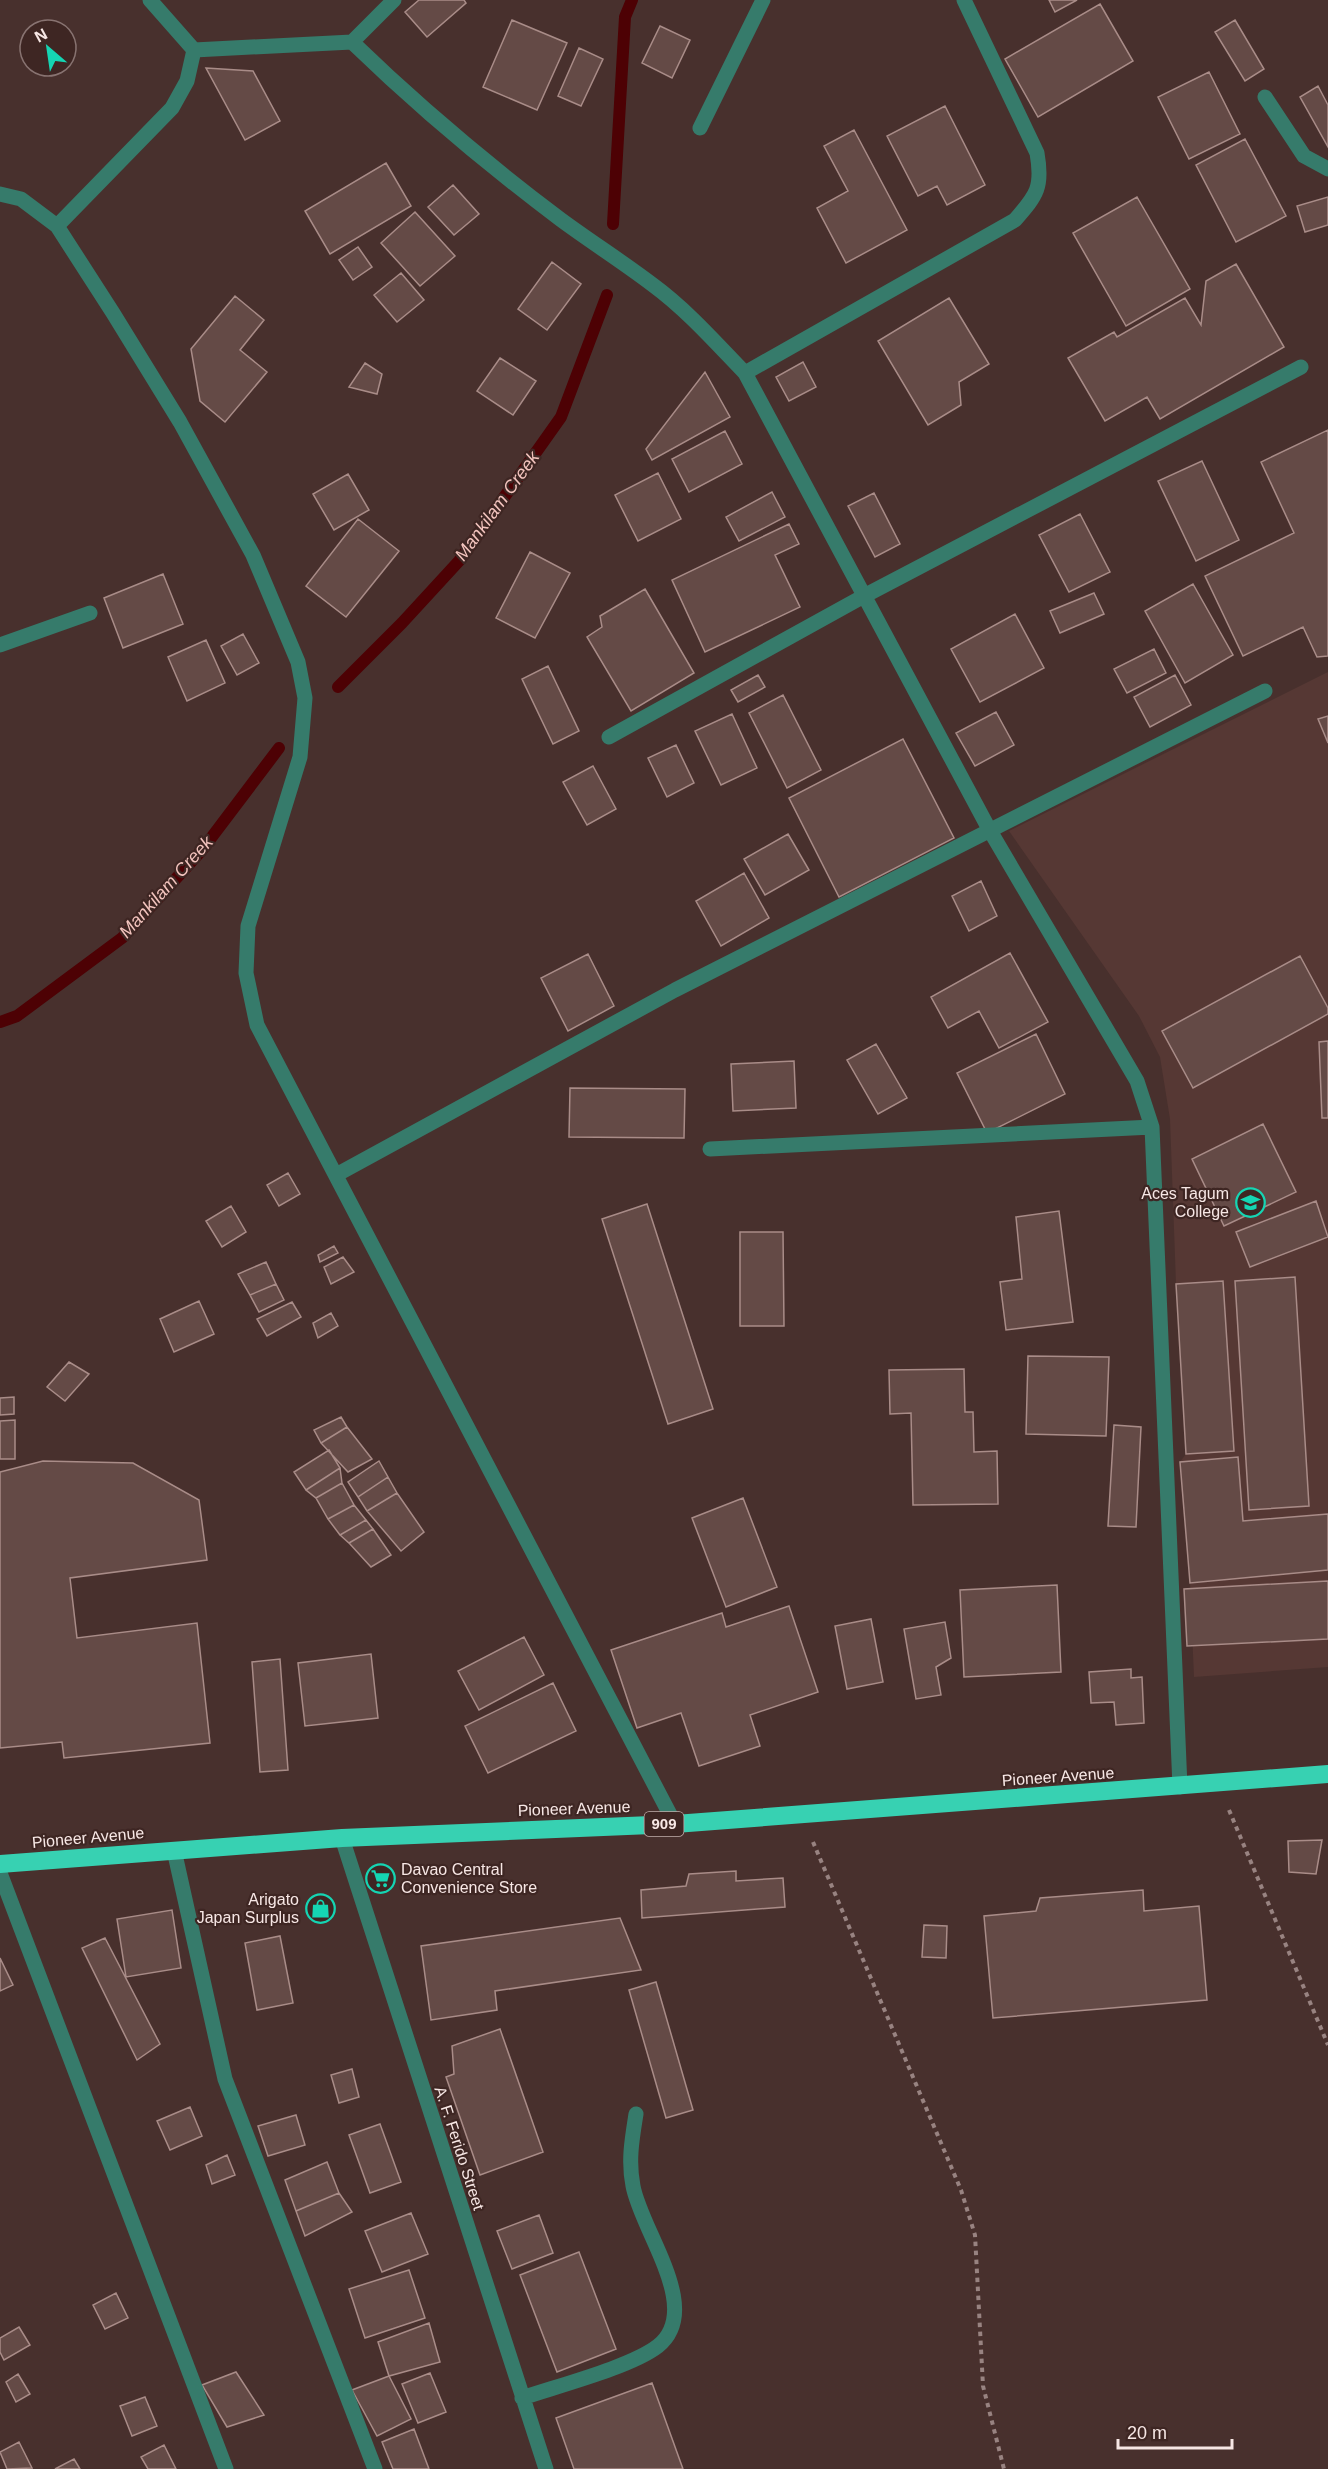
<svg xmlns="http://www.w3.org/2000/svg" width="1328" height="2469" font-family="Helvetica,sans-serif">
	<rect width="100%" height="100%" fill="#48302d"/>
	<path fill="#563834" d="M1328 672V1667L1194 1677 1190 1583 1180 1462 1186 1454 1176 1284 1170 1119 1160 1057 1139 1016 1009 831Z"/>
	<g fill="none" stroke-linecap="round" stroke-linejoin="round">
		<path stroke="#4d0104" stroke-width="12" d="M613 224 625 17 632 0
			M338 687 402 623 459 561 561 417 607 295
			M0 1022 17 1016 122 938 202 850 279 748"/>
	</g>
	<path fill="#644a46" stroke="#a98c88" stroke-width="1.5" d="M419 0H464L466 3 427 37 405 12Z
		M1049 0H1077L1055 12Z
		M1100 4 1133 61 1038 117 1005 59Z
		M512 20 567 43 537 110 483 87Z
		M1235 20 1264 69 1245 81 1215 32Z
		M660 26 690 40 672 78 642 63Z
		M579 48 603 59 581 106 558 96Z
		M206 68 253 71 280 121 245 140Z
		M1209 72 1240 134 1189 159 1158 97Z
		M1318 86 1328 105V147L1300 97Z
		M945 106 985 185 947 205 937 186 918 196 887 136Z
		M854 130 907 230 846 263 817 208 848 191 824 146Z
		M1245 139 1286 216 1236 242 1196 165Z
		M386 163 411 206 330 254 305 211Z
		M453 185 479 214 454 235 428 207Z
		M1137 197 1190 289 1126 326 1073 233Z
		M1328 197V225L1305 232 1297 206Z
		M415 212 455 256 420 286 381 243Z
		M358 247 372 267 353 280 339 260Z
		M552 262 581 284 547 330 518 309Z
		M1236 264 1284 347 1160 419 1147 397 1105 421 1068 358 1114 332 1117 337 1185 298 1201 325 1206 281Z
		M401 273 424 300 397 322 374 295Z
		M235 296 264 320 240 350 267 372 225 422 200 401 191 349Z
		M949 298 989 364 959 382 961 405 928 425 878 341Z
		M500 358 536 381 513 415 477 391Z
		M803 362 816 387 789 401 776 377Z
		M365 363 382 374 377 394 349 387Z
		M705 372 730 417 652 460 646 449Z
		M1328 430V656L1317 657 1303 627 1243 656 1205 576 1294 533 1261 462Z
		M725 431 742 464 689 492 672 459Z
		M1202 461 1239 540 1196 561 1158 481Z
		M658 473 681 519 638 541 615 495Z
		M348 474 369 510 334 530 313 494Z
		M772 492 785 517 739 541 726 517Z
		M874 493 900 544 875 557 848 506Z
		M1080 514 1110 572 1069 592 1039 535Z
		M358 519 399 551 346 617 306 586Z
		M789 524 799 544 775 555 800 607 705 652 672 580Z
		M530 552 570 573 535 638 496 618Z
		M163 574 183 624 123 648 104 598Z
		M1193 584 1233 655 1185 683 1145 611Z
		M645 589 694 673 631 711 587 637 602 627 600 616Z
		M1094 593 1104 614 1060 633 1050 611Z
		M1015 614 1044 668 980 702 951 649Z
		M243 634 259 663 237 675 221 646Z
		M206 640 225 683 187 701 168 657Z
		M1154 649 1166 673 1127 693 1114 669Z
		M548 666 579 731 553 744 522 679Z
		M758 675 765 687 738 702 731 690Z
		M1175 675 1191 705 1150 727 1134 697Z
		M783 695 821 770 787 788 749 713Z
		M996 712 1014 745 975 766 956 733Z
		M732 714 757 768 721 785 695 731Z
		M1328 716V743L1318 719Z
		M903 739 954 838 839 897 789 798Z
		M676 745 694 783 667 797 648 758Z
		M593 766 616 809 587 825 563 782Z
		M788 834 809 870 765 895 744 859Z
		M744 873 769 918 721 946 696 901Z
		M981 881 997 916 969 931 952 896Z
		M1010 953 1048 1022 999 1048 979 1011 948 1028 931 997Z
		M588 954 614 1006 568 1031 541 978Z
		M1300 956 1328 1008V1014L1193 1088 1162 1031Z
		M1036 1034 1065 1094 987 1133 957 1073Z
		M1328 1041V1118H1322L1319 1042Z
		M876 1044 907 1098 878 1114 847 1060Z
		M794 1061 796 1108 733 1111 731 1064Z
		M570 1088 685 1089 684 1138 569 1137Z
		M1263 1124 1296 1192 1224 1226 1192 1159Z
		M288 1173 300 1194 279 1206 267 1185Z
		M1316 1201 1328 1237 1250 1267 1236 1232Z
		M647 1204 713 1409 668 1424 602 1219Z
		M231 1206 246 1232 222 1247 206 1221Z
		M1059 1211 1073 1322 1006 1330 1000 1282 1022 1279 1016 1217Z
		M740 1232H783L784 1326H740Z
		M334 1246 338 1253 320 1262 318 1255Z
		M343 1257 354 1272 331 1284 324 1267Z
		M266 1262 276 1284 250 1295 238 1274Z
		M1295 1277 1309 1506 1249 1510 1235 1281Z
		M1223 1281 1234 1451 1186 1454 1176 1284Z
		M276 1284 284 1300 259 1312 250 1295Z
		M199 1301 214 1334 174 1352 160 1319Z
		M292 1302 301 1317 267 1336 257 1319Z
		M331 1313 338 1326 318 1338 313 1323Z
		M1028 1356 1109 1357 1106 1436 1026 1434Z
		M69 1362 89 1374 65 1401 47 1387Z
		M964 1369 965 1412H973L974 1452 997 1451 998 1504 913 1505 911 1413 890 1414 889 1370Z
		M14 1397V1414L0 1415V1398Z
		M341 1417 347 1427 321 1443 314 1430Z
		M15 1420V1459H0V1421Z
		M1114 1425 1141 1427 1136 1527 1108 1526Z
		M347 1427 372 1459 348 1472 321 1443Z
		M329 1450 340 1468 306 1490 294 1472Z
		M1238 1457 1243 1521 1328 1514V1570L1190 1583 1180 1462Z
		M43 1461 133 1463 199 1500 207 1560 70 1578 77 1638 197 1623 210 1743 64 1758 62 1742 0 1748V1472Z
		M379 1461 388 1477 358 1497 348 1482Z
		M340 1468 342 1483 316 1498 306 1490Z
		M388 1477 397 1493 367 1511 358 1497Z
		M342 1483 354 1505 328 1519 316 1498Z
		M397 1493 424 1532 401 1551 367 1511Z
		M743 1498 777 1587 726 1607 692 1518Z
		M354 1505 366 1520 340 1535 328 1519Z
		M366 1520 373 1529 349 1543 340 1535Z
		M373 1529 391 1555 371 1567 349 1543Z
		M1328 1581V1639L1187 1646 1184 1589Z
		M1057 1585 1061 1672 964 1677 960 1590Z
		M789 1606 818 1692 750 1715 760 1746 699 1766 681 1713 637 1728 611 1650 722 1613 726 1627Z
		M871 1619 883 1682 847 1689 835 1626Z
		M945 1622 951 1658 936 1667 941 1695 916 1699 904 1629Z
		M524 1637 544 1675 479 1710 458 1671Z
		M371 1654 378 1718 305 1726 298 1663Z
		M280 1659 288 1770 260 1772 252 1662Z
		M1131 1669V1678L1142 1677 1144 1723 1116 1725 1114 1702 1091 1703 1089 1672Z
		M553 1683 576 1731 488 1773 465 1726Z
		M1322 1840 1316 1874 1289 1872 1288 1841Z
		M736 1871V1881L783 1878 785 1907 642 1918 641 1890 686 1886 689 1874Z
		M1143 1890 1144 1911 1199 1906 1207 2000 993 2018 984 1916 1036 1911 1040 1898Z
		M172 1910 181 1968 126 1977 117 1919Z
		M620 1918 641 1970 495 1991 497 2010 431 2020 421 1946Z
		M924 1925 947 1926 946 1958 922 1957Z
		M280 1936 293 2003 257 2010 245 1943Z
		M105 1938 160 2044 137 2060 82 1948Z
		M0 1958 13 1985 0 1991Z
		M656 1982 693 2110 666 2118 629 1990Z
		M500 2029 543 2152 480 2175 446 2077 454 2074 452 2046Z
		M352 2069 359 2097 339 2103 331 2075Z
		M190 2107 202 2136 170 2150 157 2121Z
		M296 2115 305 2145 268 2156 258 2126Z
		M380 2124 401 2182 370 2193 349 2135Z
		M227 2155 235 2175 212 2184 206 2165Z
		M327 2162 339 2193 296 2211 285 2180Z
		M339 2193 352 2212 305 2236 296 2211Z
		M411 2213 428 2254 382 2272 365 2231Z
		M539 2215 553 2253 512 2269 497 2231Z
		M579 2252 616 2349 557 2372 520 2275Z
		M409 2270 425 2318 365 2338 349 2289Z
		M116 2293 128 2318 105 2329 93 2305Z
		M429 2323 440 2362 389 2376 378 2342Z
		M19 2327 30 2345 4 2360 0 2352V2338Z
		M236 2372 264 2415 227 2427 202 2385Z
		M430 2373 446 2412 418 2423 402 2384Z
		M18 2374 30 2394 16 2402 6 2382Z
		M389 2376 411 2419 377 2436 352 2390Z
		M652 2383 683 2469H574L556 2418Z
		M145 2397 157 2426 132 2436 120 2406Z
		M414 2429 429 2469H393L382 2442Z
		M19 2442 32 2468 7 2469 0 2452Z
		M164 2445 176 2469H148L141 2457Z
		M74 2459 80 2469H55Z"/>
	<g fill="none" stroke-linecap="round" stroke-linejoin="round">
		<path stroke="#988381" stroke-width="4" stroke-dasharray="4.5 4.5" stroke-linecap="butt" d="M1229 1810 1328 2045
			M813 1842 961 2190 975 2235 983 2386 1004 2469"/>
		<path stroke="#367b6b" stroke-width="15" d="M150 0 194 50
			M352 42 394 0
			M194 50 352 42C418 106 487 164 560 219 591 242 623 262 653 285 687 310 716 343 745 373L989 829 1137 1081 1152 1127 1180 1787
			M1265 97 1304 156 1328 169
			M700 128 763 0
			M0 194 21 199 57 226 113 313 180 422 253 555 298 662 305 698 300 757 248 926 246 973 257 1025 675 1824
			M57 226 172 108 187 81 194 50
			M745 373 1015 220C1037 195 1043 187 1037 153L964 0
			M0 645 90 613
			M609 737 864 596 1301 367
			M710 1149 1152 1127
			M336 1175 675 990 1265 691
			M342 1838 546 2469
			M174 1850 225 2079 375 2469
			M0 1873 226 2469
			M522 2398C557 2386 631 2367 658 2346 704 2309 641 2231 633 2186 628 2161 632 2139 636 2114"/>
		<path stroke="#37d1b2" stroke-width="18" d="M0 1864 342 1838 675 1824 1328 1774"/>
	</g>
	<defs>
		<symbol id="university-ring" viewBox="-11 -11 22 22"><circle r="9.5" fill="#3e2623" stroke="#15d5b3" stroke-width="1.5"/><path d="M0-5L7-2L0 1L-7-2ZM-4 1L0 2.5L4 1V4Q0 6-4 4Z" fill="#15d5b3"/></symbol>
		<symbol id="supermarket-ring" viewBox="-11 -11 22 22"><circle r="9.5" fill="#3e2623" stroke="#15d5b3" stroke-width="1.5"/><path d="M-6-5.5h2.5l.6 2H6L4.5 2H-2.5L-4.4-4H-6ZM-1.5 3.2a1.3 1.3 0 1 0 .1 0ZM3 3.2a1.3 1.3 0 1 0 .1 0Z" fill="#15d5b3"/></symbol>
		<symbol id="shop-ring" viewBox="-11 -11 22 22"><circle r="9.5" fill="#3e2623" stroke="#15d5b3" stroke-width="1.5"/><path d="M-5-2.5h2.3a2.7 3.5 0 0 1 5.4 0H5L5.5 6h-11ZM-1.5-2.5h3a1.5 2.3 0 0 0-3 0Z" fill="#15d5b3"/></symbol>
	</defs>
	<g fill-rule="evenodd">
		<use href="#university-ring" x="1234" y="1186" width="33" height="33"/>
		<use href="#supermarket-ring" x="364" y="1862" width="33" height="33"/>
		<use href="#shop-ring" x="304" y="1892" width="33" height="33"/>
	</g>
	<g text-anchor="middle" stroke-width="4.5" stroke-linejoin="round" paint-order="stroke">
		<rect fill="#3e2623" stroke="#c0adab" stroke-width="1.5" x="644.5" y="1812" width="39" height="24" rx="4.5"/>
		<g font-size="15" font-weight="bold" fill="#f7e7e5">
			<text x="664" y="1829">909</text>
		</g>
		<g font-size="16" fill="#f7e7e5" stroke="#3e2623" text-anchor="end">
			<text x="1229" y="1199">Aces Tagum<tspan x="1229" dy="18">College</tspan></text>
			<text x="401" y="1875" text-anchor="start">Davao Central<tspan x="401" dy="18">Convenience Store</tspan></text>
			<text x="299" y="1905">Arigato<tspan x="299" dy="18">Japan Surplus</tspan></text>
		</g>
		<g font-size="16" fill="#f7e7e5" stroke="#3e2623">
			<text transform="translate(1058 1776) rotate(-4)" y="6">Pioneer Avenue</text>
			<text transform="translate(574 1808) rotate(-2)" y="6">Pioneer Avenue</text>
			<text transform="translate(88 1837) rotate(-5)" y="6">Pioneer Avenue</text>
			<text transform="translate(460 2148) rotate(72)" y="6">A. F. Ferido Street</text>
		</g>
		<g font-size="18" font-style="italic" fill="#f3c4be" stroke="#3e2623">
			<text transform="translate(497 506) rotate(-54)" y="6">Mankilam Creek</text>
			<text transform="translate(166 887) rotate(-48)" y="6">Mankilam Creek</text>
		</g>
	</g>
	<g transform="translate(48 48) rotate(331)"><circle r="28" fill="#3e2623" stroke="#887371" stroke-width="1.5"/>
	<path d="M0-4.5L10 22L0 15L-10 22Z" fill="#15d5b3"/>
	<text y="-9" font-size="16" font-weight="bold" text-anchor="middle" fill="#f7e7e5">N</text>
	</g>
	<path d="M1118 2439v9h114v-9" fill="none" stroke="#f7e7e5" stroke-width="3"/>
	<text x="1127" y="2439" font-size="18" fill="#f7e7e5" stroke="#3e2623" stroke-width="4.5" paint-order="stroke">20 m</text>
</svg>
